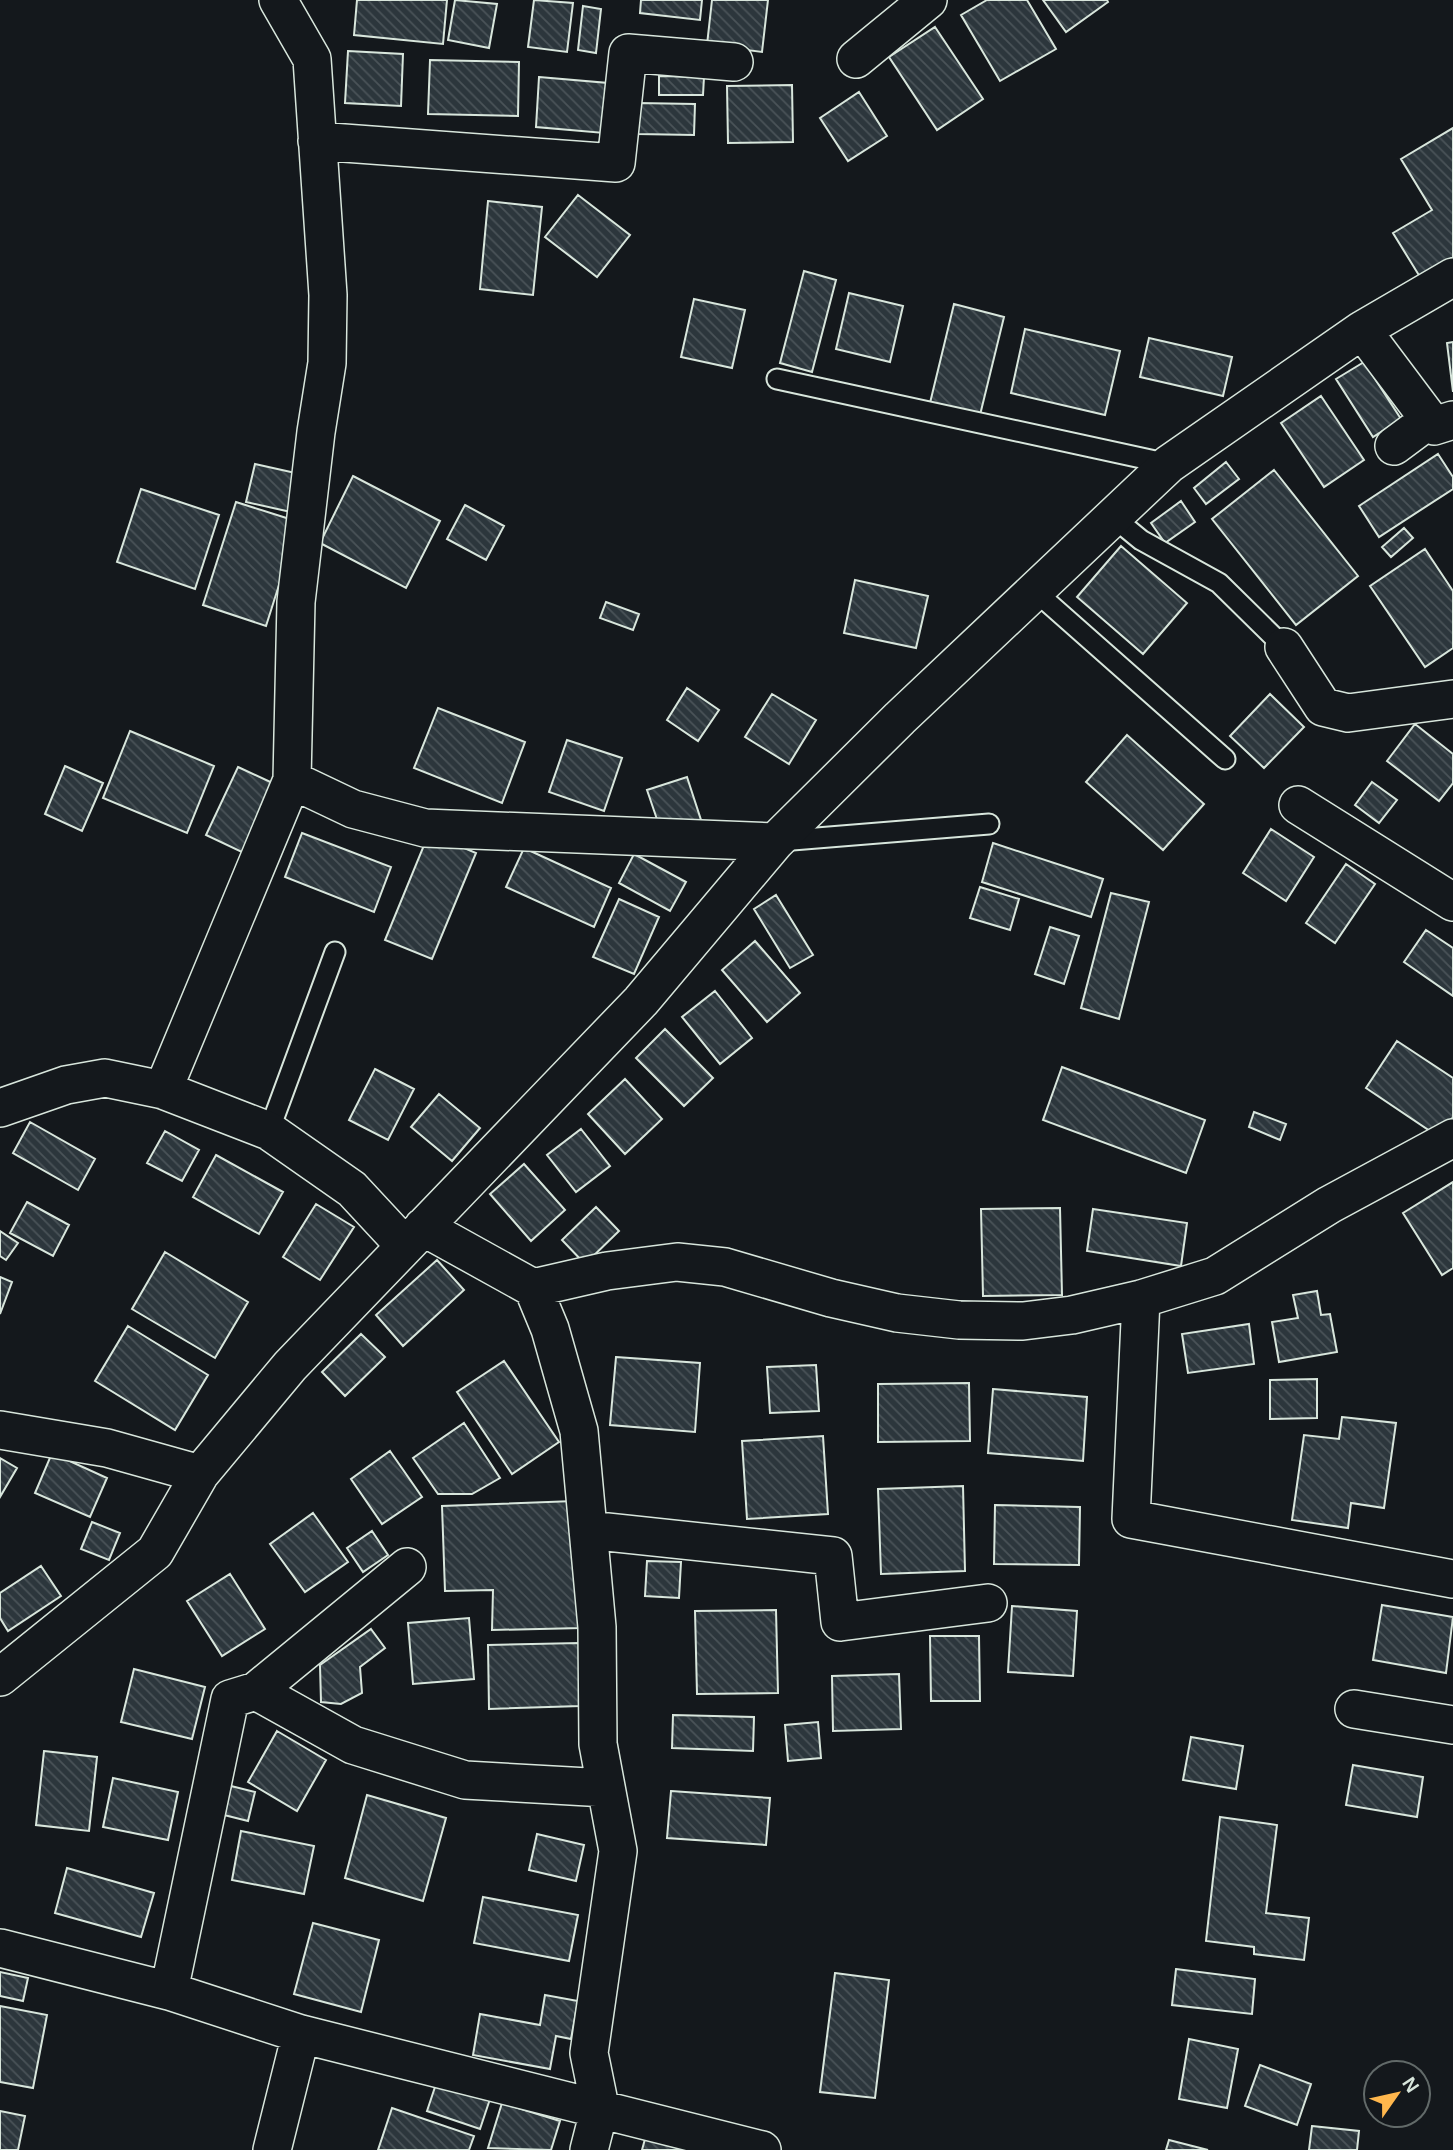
<svg xmlns="http://www.w3.org/2000/svg" width="1453" height="2150" font-family="Arial,sans-serif">
	<defs>
		<pattern id="building-back-hatch" width="6" height="6" patternUnits="userSpaceOnUse" patternTransform="scale(1.75)"><rect width="6" height="6" fill="#2c363c"/><path d="M-1 5l2 2M0 0l6 6M5-1l2 2" fill="none" stroke="#4a5358"/></pattern>
	</defs>
	<rect width="100%" height="100%" fill="#14181c"/>
	<path fill="url(#building-back-hatch)" stroke="#d8e6dc" stroke-width="2" d="M357 0H447L443 44 354 35Z
		M455 0 497 4 489 48 448 40Z
		M534 0 573 3 567 52 528 47Z
		M641 0H702L700 20 640 13Z
		M712 0H768L762 52 707 45Z
		M987 0H1027L1056 49 1000 81 961 15Z
		M1043 0H1107L1108 2 1066 32Z
		M583 6 601 9 596 53 578 50Z
		M935 27 983 99 937 130 889 57Z
		M348 51 403 54 401 106 345 103Z
		M430 60 519 62 518 116 428 114Z
		M659 76 704 77 703 95H659Z
		M539 77 608 83 604 133 536 127Z
		M792 85 793 142 728 143 727 86Z
		M859 92 887 136 848 161 820 118Z
		M638 103 695 104 694 135 638 134Z
		M1453 128V257L1420 277 1393 233 1432 210 1401 159Z
		M578 195 630 235 597 277 545 237Z
		M488 201 542 207 533 295 480 289Z
		M804 271 836 280 812 372 780 363Z
		M849 293 903 306 890 362 836 349Z
		M694 299 745 310 732 368 681 357Z
		M954 304 1004 317 980 415 930 403Z
		M1025 329 1120 351 1105 415 1011 393Z
		M1149 338 1232 357 1223 396 1140 377Z
		M1453 342V392L1447 343Z
		M1364 362 1401 419 1373 437 1336 379Z
		M1321 396 1364 460 1324 487 1281 423Z
		M1438 454 1453 477V489L1379 537 1359 506Z
		M1226 462 1239 479 1206 504 1194 488Z
		M255 464 300 474 291 512 246 502Z
		M1274 470 1358 576 1296 625 1212 519Z
		M353 476 440 521 406 588 320 543Z
		M141 489 219 515 195 589 117 562Z
		M1181 501 1195 522 1165 543 1151 523Z
		M236 502 299 522 266 626 203 605Z
		M465 505 504 526 486 560 447 539Z
		M1404 528 1413 538 1391 557 1382 547Z
		M1121 546 1187 603 1143 654 1077 597Z
		M1425 549 1453 591V648L1425 667 1370 586Z
		M855 580 928 596 916 648 844 633Z
		M606 602 639 614 633 630 600 618Z
		M687 688 719 710 698 741 667 720Z
		M772 694 816 720 789 764 745 737Z
		M1270 694 1304 727 1264 768 1230 736Z
		M438 708 525 742 502 803 414 768Z
		M1415 724 1453 754V783L1439 801 1387 761Z
		M130 731 214 766 187 833 103 798Z
		M1127 735 1204 804 1163 850 1086 782Z
		M567 740 622 758 604 811 549 792Z
		M65 766 103 783 82 831 45 814Z
		M238 767 277 785 246 854 206 835Z
		M687 777 701 820 662 834 647 790Z
		M1372 782 1397 800 1379 823 1355 805Z
		M1271 829 1314 857 1286 901 1243 873Z
		M302 833 391 867 374 912 285 877Z
		M429 833 476 853 432 959 385 940Z
		M993 843 1103 879 1091 917 982 882Z
		M524 848 611 888 594 927 506 887Z
		M634 854 686 882 670 911 619 883Z
		M1346 864 1375 884 1335 943 1306 923Z
		M980 887 1019 899 1010 930 970 918Z
		M1111 893 1149 902 1119 1019 1081 1008Z
		M776 895 813 955 790 968 754 909Z
		M619 899 659 917 634 974 593 957Z
		M1050 927 1079 936 1064 984 1035 974Z
		M1426 930 1453 948V996L1404 962Z
		M755 941 800 993 767 1022 722 970Z
		M715 991 752 1038 720 1064 682 1017Z
		M665 1029 713 1078 684 1106 636 1058Z
		M1397 1041 1453 1078V1117L1439 1137 1366 1088Z
		M1062 1067 1205 1120 1186 1173 1043 1120Z
		M375 1069 414 1089 388 1140 349 1120Z
		M625 1079 662 1119 625 1154 588 1114Z
		M439 1094 480 1128 452 1161 411 1127Z
		M1254 1112 1286 1124 1280 1140 1249 1127Z
		M30 1122 95 1159 78 1190 13 1153Z
		M581 1129 610 1166 576 1192 547 1155Z
		M165 1131 199 1150 182 1181 147 1163Z
		M216 1155 283 1192 259 1234 193 1197Z
		M524 1164 565 1210 531 1241 490 1194Z
		M1453 1182V1268L1442 1275 1403 1213Z
		M27 1202 69 1225 53 1256 10 1233Z
		M316 1204 354 1227 320 1280 283 1257Z
		M596 1207 619 1231 585 1264 562 1240Z
		M1060 1208 1062 1295 983 1296 981 1209Z
		M1093 1209 1187 1223 1181 1266 1087 1251Z
		M0 1231 18 1243 6 1260 0 1256Z
		M165 1252 248 1302 215 1358 132 1309Z
		M437 1260 464 1290 403 1346 376 1315Z
		M0 1277 12 1282 0 1314Z
		M1317 1291 1321 1315 1330 1314 1337 1352 1279 1362 1272 1322 1298 1318 1293 1295Z
		M1249 1324 1254 1364 1188 1373 1182 1334Z
		M128 1326 208 1375 175 1430 95 1381Z
		M361 1334 385 1357 345 1396 322 1372Z
		M616 1357 700 1363 695 1432 610 1425Z
		M504 1361 559 1442 512 1474 457 1392Z
		M816 1365 819 1411 770 1413 767 1367Z
		M1317 1379V1418L1270 1419V1380Z
		M969 1383 970 1441 878 1442V1384Z
		M993 1389 1087 1397 1083 1461 988 1453Z
		M1342 1417 1396 1423 1384 1508 1351 1503 1348 1528 1292 1520 1304 1435 1339 1439Z
		M464 1423 500 1478 472 1494H438L413 1458Z
		M823 1436 828 1514 747 1519 742 1441Z
		M390 1451 422 1497 382 1524 351 1479Z
		M52 1453 107 1478 90 1517 35 1493Z
		M0 1458 17 1468 0 1497Z
		M963 1486 965 1571 881 1574 878 1489Z
		M574 1501 581 1628 492 1630 493 1590 445 1591 442 1506Z
		M995 1505 1080 1507 1079 1565 994 1564Z
		M313 1513 348 1562 305 1592 270 1544Z
		M92 1522 120 1533 109 1560 81 1549Z
		M372 1531 388 1555 363 1572 347 1548Z
		M647 1561 681 1562 679 1598 645 1596Z
		M41 1566 61 1596 8 1631 0 1618V1593Z
		M230 1574 265 1629 222 1656 187 1601Z
		M1382 1605 1453 1617 1446 1673 1373 1660Z
		M1012 1606 1077 1611 1073 1676 1008 1672Z
		M776 1610 778 1693 697 1694 695 1611Z
		M469 1618 474 1679 413 1684 408 1623Z
		M371 1629 385 1648 360 1667 362 1693 341 1704 321 1702 320 1665Z
		M930 1636H979L980 1701H931Z
		M579 1643 580 1706 489 1709 488 1645Z
		M134 1669 205 1687 192 1739 121 1722Z
		M899 1674 901 1729 833 1731 832 1676Z
		M673 1715 754 1717 753 1751 672 1748Z
		M818 1722 821 1758 788 1761 785 1725Z
		M277 1731 326 1760 297 1811 248 1782Z
		M1191 1737 1243 1746 1236 1789 1183 1780Z
		M44 1751 97 1757 89 1831 36 1825Z
		M1353 1765 1423 1777 1417 1817 1346 1805Z
		M113 1778 178 1792 168 1840 103 1827Z
		M231 1786 255 1792 248 1821 224 1815Z
		M671 1791 770 1798 766 1845 667 1838Z
		M367 1795 446 1818 423 1901 345 1878Z
		M1220 1817 1277 1825 1266 1913 1309 1918 1304 1960 1254 1954V1947L1206 1941Z
		M241 1831 314 1846 304 1894 232 1880Z
		M537 1834 584 1845 576 1881 529 1870Z
		M67 1868 154 1893 141 1937 55 1913Z
		M483 1897 578 1915 569 1961 474 1943Z
		M313 1923 379 1940 361 2012 294 1994Z
		M1176 1969 1255 1979 1252 2014 1172 2005Z
		M0 1972 28 1978 23 2001 0 1996Z
		M835 1973 889 1980 875 2098 820 2092Z
		M545 1995 578 2001 571 2039 556 2036 550 2069 473 2055 480 2014 540 2025Z
		M0 2006 47 2015 33 2088 0 2082Z
		M1189 2039 1238 2049 1227 2108 1179 2099Z
		M1260 2065 1311 2084 1297 2125 1245 2106Z
		M438 2078 491 2096 480 2129 427 2111Z
		M502 2103 560 2121 551 2150 488 2148Z
		M392 2108 474 2136 469 2150H378Z
		M0 2111 25 2116 18 2150H0Z
		M1312 2126 1359 2131 1357 2150H1309Z
		M645 2139 689 2150H642Z
		M1169 2140 1208 2150H1166Z"/>
	<g fill="none" stroke-linecap="round" stroke-linejoin="round">
		<defs>
			<path id="lane" d="M777 379 1169 464
				M1113 517 1141 540 1219 583 1284 647
				M1036 592 1225 759
				M780 841 989 824
				M269 1131 335 952"/>
			<path id="street" d="M278 0 312 59 328 295 327 363 316 432 296 602 292 780 353 809 425 828 775 842
				M856 59 928 0
				M317 141 616 163 628 53 734 62
				M1362 330 1434 426 1453 420
				M1394 446 1429 420
				M1284 647 1323 707 1348 713 1453 699
				M1298 805 1453 902
				M163 1090 292 780
				M0 1108 66 1085 105 1078 163 1090 269 1131 352 1189 405 1246
				M423 1227 533 1288 550 1329 579 1431 597 1627 598 1744 618 1851 589 2053 600 2107 589 2150
				M533 1288 607 1271 677 1262 725 1267 831 1298 897 1313 959 1320 1023 1321 1072 1315 1141 1299 1215 1276 1329 1205 1453 1138
				M1141 1299 1131 1519 1453 1579
				M0 1430 107 1448 200 1474
				M588 1530 833 1556 840 1622 988 1603
				M0 1677 155 1552 200 1474 290 1366 641 1001 775 842 900 718 1169 464 1362 330 1453 277
				M256 1691 407 1567
				M1354 1709 1453 1725
				M0 1948 169 1991 301 2034 762 2150
				M169 1991 230 1699 256 1691 353 1745 465 1780 606 1788
				M272 2150 301 2034"/>
		</defs>
		<use href="#lane" stroke="#d8e6dc" stroke-width="23"/>
		<use href="#street" stroke="#d8e6dc" stroke-width="40"/>
		<use href="#lane" stroke="#14181c" stroke-width="19"/>
		<use href="#street" stroke="#14181c" stroke-width="37"/>
	</g>
	<g transform="translate(1397 2094) rotate(56)"><circle r="33" fill="#14181c" stroke="#626a69" stroke-width="2"/>
	<path d="M0-5L12 26L0 18L-12 26Z" fill="#ffb74d"/>
	<text y="-10" font-size="19" font-weight="bold" text-anchor="middle" fill="#d8e6dc">N</text>
	</g>
</svg>
